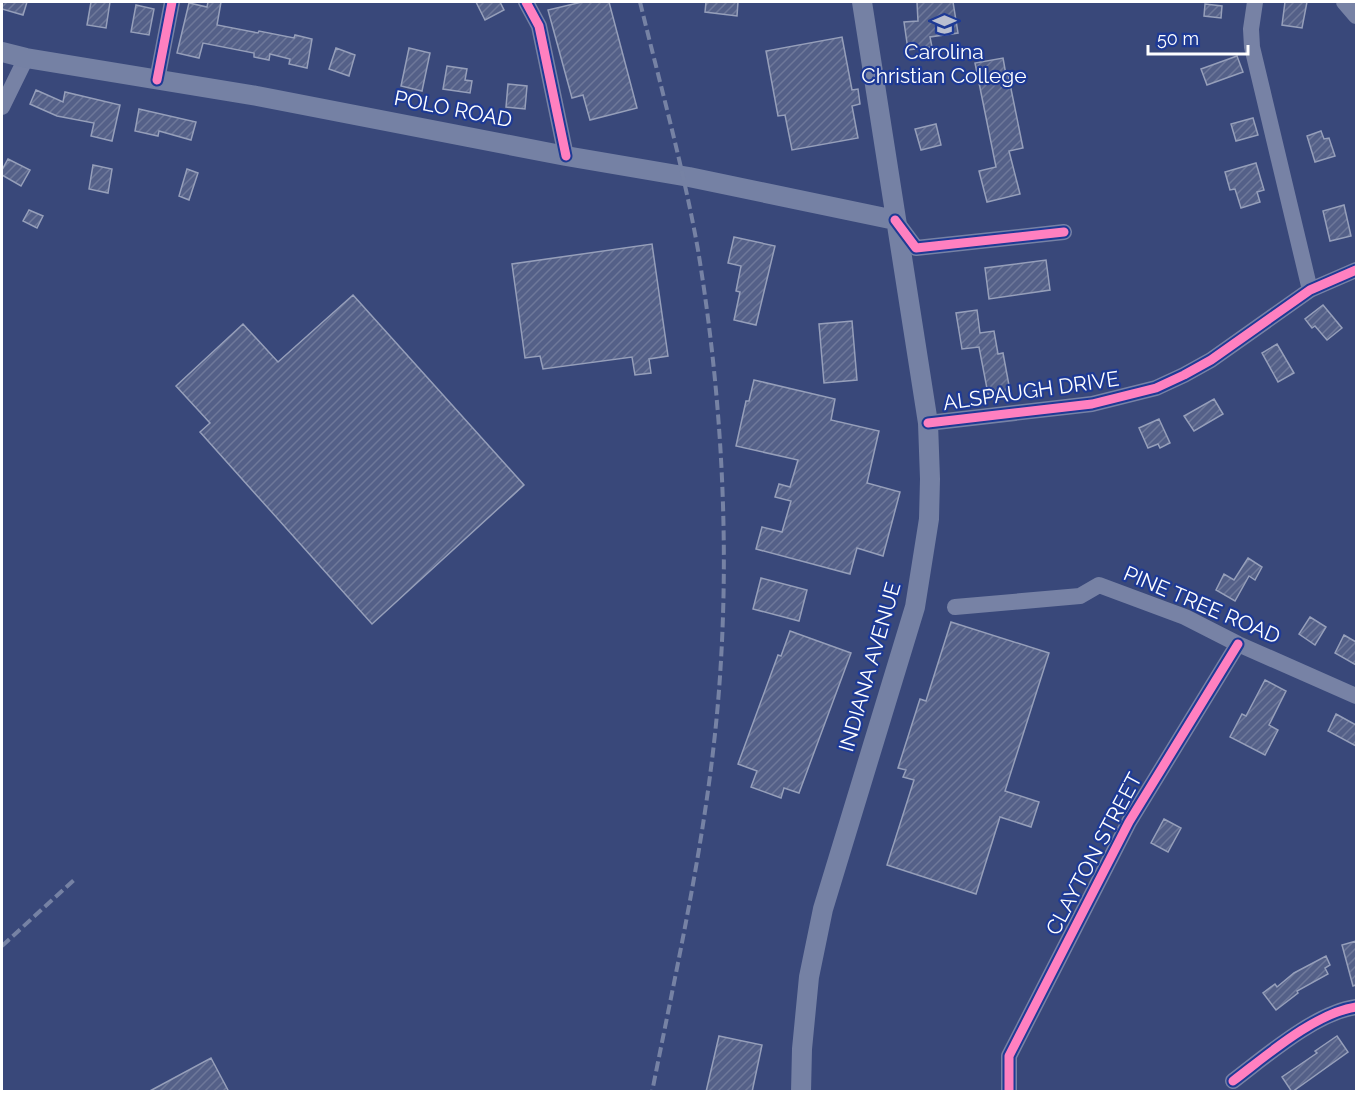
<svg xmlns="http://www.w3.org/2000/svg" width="1358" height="1093" font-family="Raleway,sans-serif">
	<defs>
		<pattern id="building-hatch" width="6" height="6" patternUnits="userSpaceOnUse" patternTransform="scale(1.5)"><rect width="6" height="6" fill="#546088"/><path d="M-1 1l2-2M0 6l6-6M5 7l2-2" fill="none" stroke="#6e789a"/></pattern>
	</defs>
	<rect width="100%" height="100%" fill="#39487a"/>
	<path fill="url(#building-hatch)" stroke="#969fba" stroke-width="1.5" d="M2 2H27L23 15 2 9Z
		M91 2H110L106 28 87 25Z
		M208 2H221L217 25 258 33 259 31 294 38 295 35 312 39 307 68 289 64 290 59 270 54 269 60 254 57V53L203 43 199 58 177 53 189 3 207 7Z
		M476 2H500L504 10 485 20Z
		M582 2H609L637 108 590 120 583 95 572 98 548 10Z
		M706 2H738L737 16 705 12Z
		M917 2H953L958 33 930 37 932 47 908 50 904 22 918 21Z
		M1285 2H1307L1302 28 1282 25Z
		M1205 4 1222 6 1221 18 1204 16Z
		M136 5 154 9 149 35 131 32Z
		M842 37 852 90 858 89 860 104 852 106 858 138 792 150 785 115 778 116 766 51Z
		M336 48 355 55 349 76 329 69Z
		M409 48 430 53 422 91 401 86Z
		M1237 56 1243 72 1207 85 1201 69Z
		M1003 58 1006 75 1008 74 1023 148 1009 151 1020 194 987 202 979 171 996 167 975 63Z
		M447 66 467 69 465 80 472 81 470 93 443 89Z
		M508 84 527 86 525 109 506 107Z
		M36 90 63 102 65 92 120 105 112 141 91 136 94 123 57 116 30 104Z
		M139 109 196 122 191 140 159 131 158 136 135 131Z
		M1253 118 1258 135 1236 141 1231 124Z
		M936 124 941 145 921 150 915 129Z
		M1321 131 1324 139 1329 138 1335 156 1315 162 1307 136Z
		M8 159 30 170 21 186 2 175V170Z
		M1256 163 1264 190 1257 192 1260 202 1241 208 1235 189 1230 190 1225 172Z
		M93 165 112 169 108 193 89 189Z
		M187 169 198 173 189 200 179 196Z
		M1344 205 1351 236 1330 241 1323 211Z
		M29 210 43 216 37 228 23 221Z
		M734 237 775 246 756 325 734 320 740 292 736 291 741 266 728 263Z
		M652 244 668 356 649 359 651 373 635 375 632 357 543 369 540 356 525 358 512 264Z
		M1046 260 1050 290 989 299 985 268Z
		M353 295 524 485 372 624 200 432 210 423 176 386 243 324 278 362Z
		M1323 305 1342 328 1327 340 1315 326 1312 328 1305 319Z
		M977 310 980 333 994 331 998 354 1003 353 1011 396 989 399 979 347 962 349 956 313Z
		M852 321 857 380 824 383 819 324Z
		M1277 344 1294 373 1278 382 1262 353Z
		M754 380 835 399 831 420 879 431 867 483 900 492 883 556 857 548 850 574 756 549 762 527 782 532 791 501 775 497 779 484 790 487 798 460 736 446 746 401H749Z
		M1214 399 1223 414 1194 431 1184 416Z
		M1159 419 1170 443 1160 448 1158 444 1148 448 1139 428Z
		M1248 558 1262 567 1255 580 1249 576 1235 601 1216 590 1224 574 1234 580Z
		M761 578 807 590 799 621 753 609Z
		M1310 617 1326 627 1315 645 1299 634Z
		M951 622 1049 653 1005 791 1039 802 1031 827 1000 817 976 894 887 865 914 780 903 777 906 770 898 768 920 699 926 701Z
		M790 631 851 653 799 793 784 788 781 798 751 787 757 771 738 764 778 655 781 656Z
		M1344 635 1356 642V665L1335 653Z
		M1265 680 1286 691 1269 725 1278 730 1265 755 1230 737 1242 714 1246 716Z
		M1336 714 1356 725V746L1328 731Z
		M1164 819 1181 828 1168 852 1151 843Z
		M1356 941V985L1353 986 1342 945Z
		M1326 956 1330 965 1325 968 1328 974 1297 991 1298 993 1276 1010 1263 993 1275 984 1277 987 1294 973Z
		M719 1036 762 1045 752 1092H706Z
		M1337 1036 1348 1052 1292 1092 1282 1077 1317 1053 1315 1051Z
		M211 1058 229 1092H148Z"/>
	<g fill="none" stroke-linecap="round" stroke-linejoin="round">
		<path stroke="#7782a5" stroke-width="16" d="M526 2 539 26 566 156
			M1255 2 1251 29 1252 47 1310 290
			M1344 2 1356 16
			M157 80 172 2
			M2 107 26 58
			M896 221 916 248 1064 232
			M928 423 1092 404 1156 388 1184 375 1211 360 1310 290 1356 270
			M955 607 1080 596 1099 585 1185 617 1238 644 1356 696
			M1233 1081C1266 1056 1315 1013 1356 1007
			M1009 1092V1056L1129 822 1238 644"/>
		<path stroke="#7581a4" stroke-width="20" d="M2 52 26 58 257 96 566 156 689 177 895 220
			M801 1092 802 1049 809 977 823 909 915 607 929 519 930 479 928 423 862 2"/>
		<path stroke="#7682a4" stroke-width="4" stroke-dasharray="10 4.5" stroke-linecap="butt" d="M640 2C660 84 683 166 698 250 723 402 731 561 717 714 705 842 677 966 652 1092
			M2 946 75 879"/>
		<defs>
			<path id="cycleway" d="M526 2 539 26 566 156
				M157 80 172 2
				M895 220 916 248 1064 232
				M928 423 1092 404 1156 388 1184 375 1211 360 1310 290 1356 270
				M1233 1081C1266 1056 1315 1013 1356 1007
				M1009 1092V1056L1129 822 1238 644"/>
		</defs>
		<use href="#cycleway" stroke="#1e3a95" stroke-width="13"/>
		<use href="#cycleway" stroke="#ff80c0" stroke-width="9"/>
	</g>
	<defs>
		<symbol id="university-bare" viewBox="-9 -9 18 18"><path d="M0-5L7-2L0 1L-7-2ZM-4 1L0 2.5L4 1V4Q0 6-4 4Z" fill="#babfd0" stroke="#1e3a95" stroke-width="2.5" paint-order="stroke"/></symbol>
	</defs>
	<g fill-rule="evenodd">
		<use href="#university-bare" x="928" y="8" width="33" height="33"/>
	</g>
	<g text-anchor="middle" stroke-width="4.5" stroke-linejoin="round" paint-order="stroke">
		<g font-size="21" fill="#fff" stroke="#1e3a95">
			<text x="944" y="59">Carolina<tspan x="944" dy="24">Christian College</tspan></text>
		</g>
		<g font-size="21" fill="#fff" stroke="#1e3a95">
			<text transform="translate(453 109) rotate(11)" y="7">POLO ROAD</text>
			<text transform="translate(1031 391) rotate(-8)" y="7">ALSPAUGH DRIVE</text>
			<text transform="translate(1202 605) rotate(23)" y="7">PINE TREE ROAD</text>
			<text transform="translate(870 667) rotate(-74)" y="7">INDIANA AVENUE</text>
			<text transform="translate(1094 854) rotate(-62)" y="7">CLAYTON STREET</text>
		</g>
	</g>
	<rect width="1358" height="1093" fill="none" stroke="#ffffff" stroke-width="6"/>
	<path d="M1148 45v9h100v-9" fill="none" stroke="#ffffff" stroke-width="3"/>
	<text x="1157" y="45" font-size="18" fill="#ffffff" stroke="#1e3a95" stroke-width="4.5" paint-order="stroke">50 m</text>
</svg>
